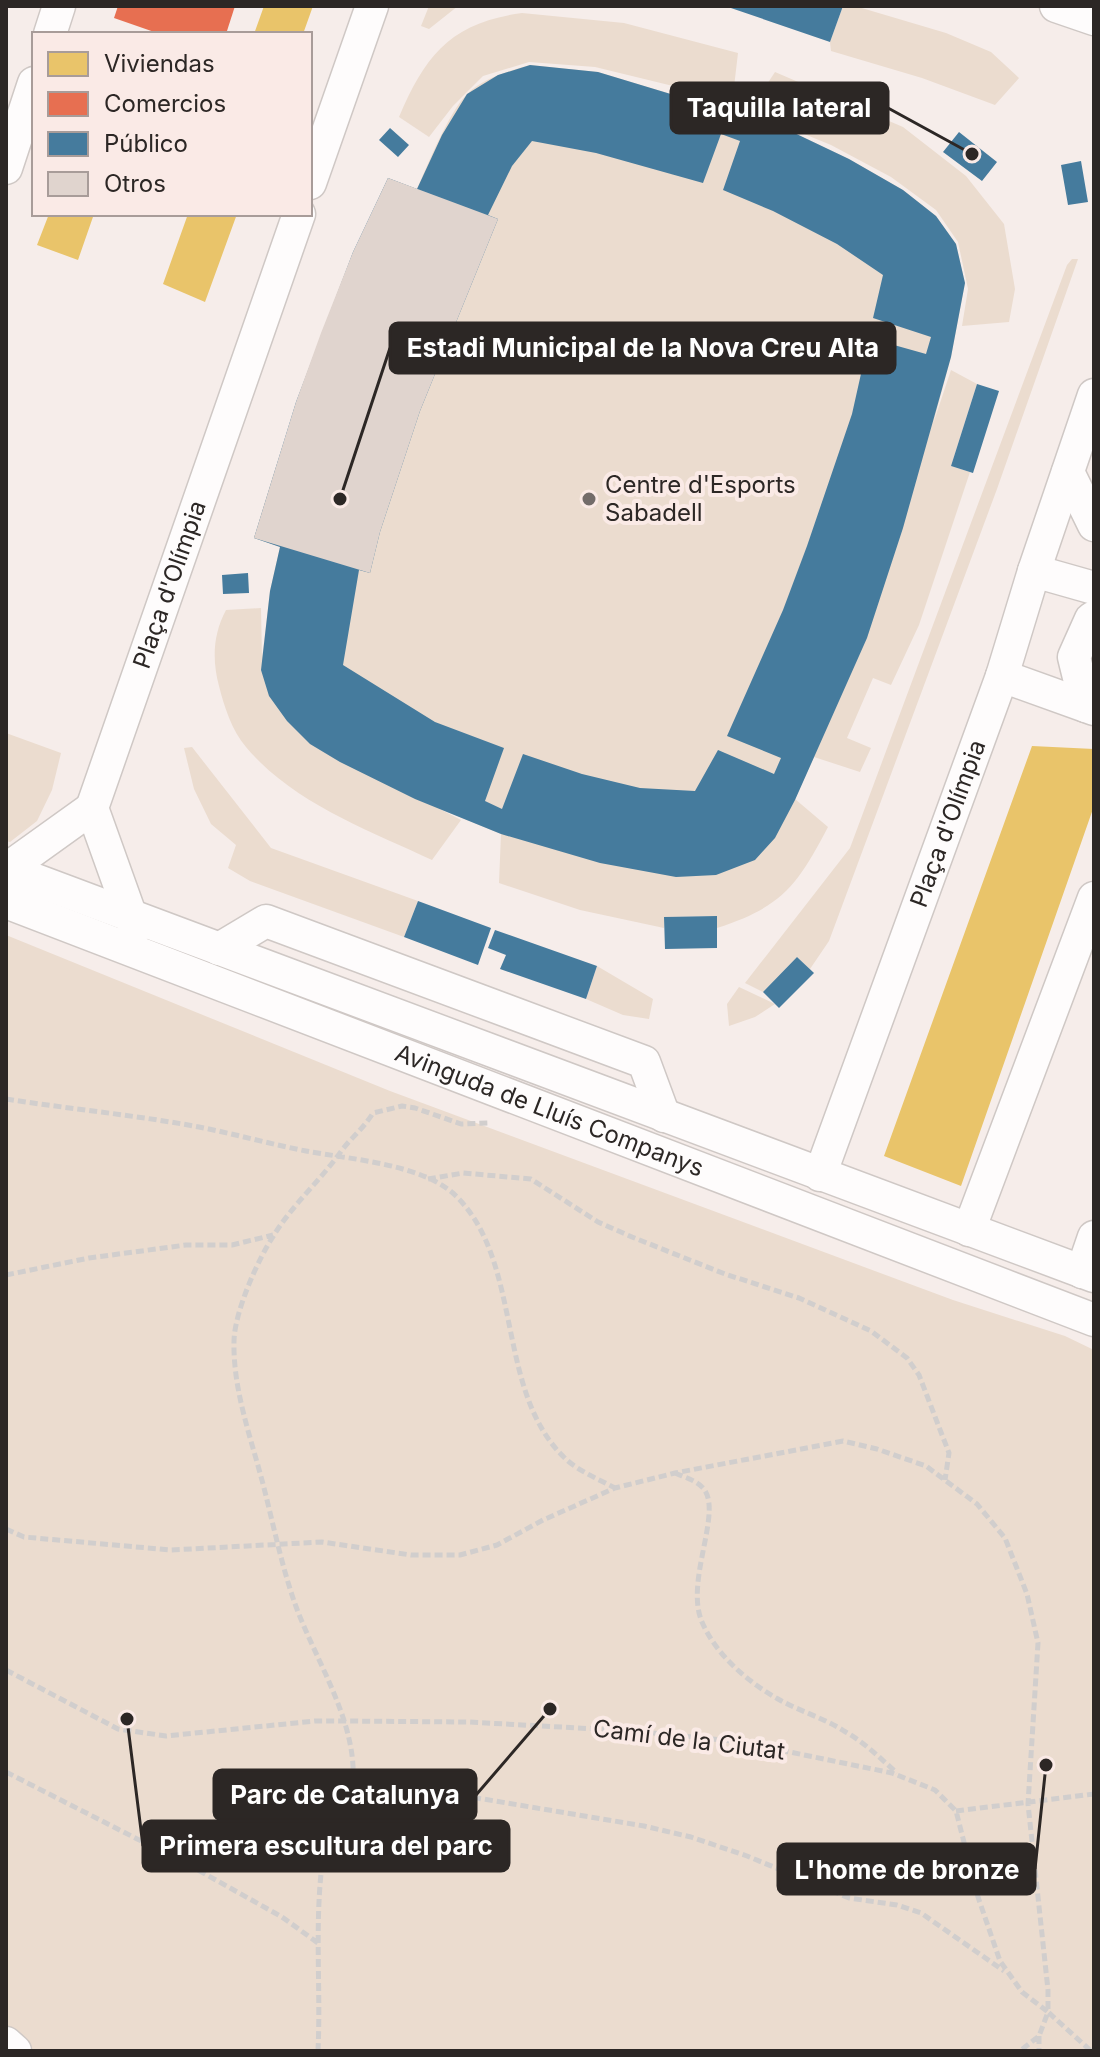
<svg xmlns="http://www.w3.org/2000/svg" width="1100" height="2057" font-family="Inter,sans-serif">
	<rect width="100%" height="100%" fill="#f6edea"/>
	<path fill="#ebdccf" d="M429 6H458L429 29 421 26Z
		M843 6H855L946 33 991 52 1019 78 995 105 922 78 831 51 830 42Z
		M522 13 624 23 738 53 732 104 673 86 595 67 529 62 483 76 453 106 429 137 399 117C426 54 451 23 522 13Z
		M530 65 598 72 786 129 849 159 903 190 936 216 956 244 965 283 951 357 933 424 951 370 977 384 951 466 970 472 919 625 891 685 873 678 847 738 871 748 860 772 814 757 795 799 828 827C797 886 782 907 717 928L716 916 665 917 664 928 580 910 499 883 501 834 438 808 461 820 432 860C368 830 293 803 246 747 232 731 224 706 219 686 212 660 213 634 226 610L261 608 262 659 270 591 280 547 254 538C291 414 333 295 388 178L417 189C428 164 449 112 467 94 483 78 509 71 530 65Z
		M775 72 903 127 966 176 1004 224 1015 289 1009 322 962 326 968 289 958 242 936 210 891 177 831 145 760 116 754 104Z
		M1072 259H1078L997 489 829 941 810 969 797 957 763 992 745 983 850 848 1067 265Z
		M6 733 61 753 52 790 37 821 10 842 6 841Z
		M192 747 271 848 418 901 404 937 250 881 228 868 236 845 211 824 194 789 184 748Z
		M6 935 390 1091 953 1300 1065 1336 1094 1350V2051H6Z
		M597 966 653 999 649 1019 623 1015 586 999Z
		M739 987 775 1004 755 1017 729 1026 727 1004Z"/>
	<path fill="#e9c46a" d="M264 6H313L303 34H254Z
		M49 214H94L78 260 37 245Z
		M188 214H237L205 302 163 284Z
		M1032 746 1094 749V806L961 1186 884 1156Z"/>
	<path fill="#e76f51" d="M118 6H235L226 34H160L114 18Z"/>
	<path fill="#457b9d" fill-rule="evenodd" d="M725 6H843L830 42Z
		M530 65 598 72 786 129 849 159 903 190 936 216 956 244 965 283 951 357 903 528 867 638 795 800 775 838 755 860 716 875 676 877 600 863 501 834 415 799 340 762 310 744 287 721 269 696 261 670 270 591 280 547 254 538 296 402 353 252 388 178 417 189 442 135 467 94 498 75ZM721 134 740 141 723 190 773 211 837 244 883 275 873 318 931 337 926 354 869 338 852 414 807 546 783 610 727 736 781 758 774 774 718 750 695 791 640 788 582 774 523 754 502 809 485 801 504 748 435 722 343 665 359 570 370 573 380 532 420 411 498 219 488 215 512 166 532 141 596 153 703 183Z
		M390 128 409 145 398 157 379 140Z
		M959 132 997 162 982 181 943 152Z
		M1081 161 1088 202 1068 205 1061 165Z
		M977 384 999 391 973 473 951 466Z
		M248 573 249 593 223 594 222 575Z
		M418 901 491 928 478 965 404 937Z
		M717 916V948L665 949 664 917Z
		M495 930 597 966 586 999 500 969 506 955 488 948Z
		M797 957 814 973 779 1008 763 992Z"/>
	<path fill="#e0d4ce" d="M388 178 498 219 420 411 380 532 370 573 254 538 296 402 321 333 353 252Z"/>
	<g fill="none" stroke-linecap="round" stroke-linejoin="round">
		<defs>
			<g id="street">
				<path d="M1056 6 1094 19"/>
				<path d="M50 34 59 6"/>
				<path d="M6 168 34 83"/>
				<path d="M310 183 372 6"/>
				<path d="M1068 472 1094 525"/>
				<path d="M1034 571 1094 588"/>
				<path d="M1002 676 1094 709"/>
				<path d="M1086 706 1074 657 1091 619 1094 617"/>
				<path d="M6 869 1094 1276"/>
				<path d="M7 869 92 808"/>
				<path id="s1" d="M6 902 1094 1320"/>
				<path id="s2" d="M135 928 92 808 299 214"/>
				<path d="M219 949 266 921 644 1062 664 1116"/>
				<path id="s3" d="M820 1175 1002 676 1034 571 1094 395"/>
				<path d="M969 1230 1094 898"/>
				<path d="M1082 1272 1094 1237"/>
				<path d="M6 2043 15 2051"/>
			</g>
		</defs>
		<use href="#street" stroke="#cfc8c5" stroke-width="35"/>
		<path stroke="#d1cecd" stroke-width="5" stroke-dasharray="8 4" stroke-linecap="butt" d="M6 1099C70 1109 135 1115 199 1127 235 1134 270 1144 306 1151 348 1159 424 1164 456 1196 525 1264 494 1395 568 1461 581 1472 600 1480 615 1488
			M428 1179 463 1173 531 1179 598 1222 632 1237 725 1274 799 1298 871 1331 907 1358 919 1375 949 1453 945 1480
			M6 1275 89 1258 186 1245H232L273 1235
			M675 1473C684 1477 695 1480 702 1487 725 1509 684 1580 702 1622 716 1655 748 1682 778 1699 799 1711 824 1718 844 1731 864 1742 880 1758 897 1773
			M6 1529 24 1537 171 1550 322 1542 411 1555H460L497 1545 543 1520 615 1488 675 1473 843 1441 877 1449 926 1466 977 1504 1005 1538 1027 1594 1038 1643 1028 1804 1048 1990V2012L1091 2051
			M6 1670 118 1729 166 1736 315 1721H343L468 1722 634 1731 741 1742 892 1773 935 1790 956 1811 978 1897 1000 1961 1022 1992 1048 2012 1039 2036 1020 2051
			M6 1772 198 1870 282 1917 318 1943
			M342 1803 392 1795 429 1793 471 1797 644 1826 691 1837 747 1856 849 1898 897 1905 921 1913 1004 1971
			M956 1811 1094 1794
			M1039 2036V2051
			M318 2051C321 1987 314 1921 323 1857 326 1827 355 1795 353 1766 350 1710 312 1653 294 1601 281 1563 273 1523 263 1484 251 1438 233 1390 234 1342 234 1313 258 1259 274 1235 293 1204 321 1180 342 1150 352 1137 363 1129 373 1113L402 1106 415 1108 461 1124 488 1123"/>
		<use href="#street" stroke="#fefcfc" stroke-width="32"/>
	</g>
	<circle fill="#736c6a" stroke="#faeae6" stroke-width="3" cx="589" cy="499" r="8"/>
	<g text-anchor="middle" stroke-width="8" stroke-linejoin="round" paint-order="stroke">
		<g font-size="24" fill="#2c2725" stroke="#faeae6" text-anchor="start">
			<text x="605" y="493">Centre d'Esports<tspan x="605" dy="28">Sabadell</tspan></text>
		</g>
		<g font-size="24" fill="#2c2725" stroke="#faeae6">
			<text dy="8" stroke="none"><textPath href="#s2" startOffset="364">Plaça d'Olímpia</textPath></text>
			<text dy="8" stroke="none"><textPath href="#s3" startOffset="374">Plaça d'Olímpia</textPath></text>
			<text dy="8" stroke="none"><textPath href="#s1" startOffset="582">Avinguda de Lluís Companys</textPath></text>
			<text transform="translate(689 1740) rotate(7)" y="8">Camí de la Ciutat</text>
		</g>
	</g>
	<path fill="none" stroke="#2c2725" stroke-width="3" d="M972 154L888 108M340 499L390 348M550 1709L476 1795M127 1719L143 1846M1046 1765L1035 1869"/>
	<g fill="#2c2725" stroke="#faeae6" stroke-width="3">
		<circle cx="972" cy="154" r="8"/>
		<circle cx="340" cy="499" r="8"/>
		<circle cx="550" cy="1709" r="8"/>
		<circle cx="127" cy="1719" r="8"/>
		<circle cx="1046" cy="1765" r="8"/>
	</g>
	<g fill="#2c2725" stroke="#2c2725" stroke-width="3">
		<rect x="671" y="83" width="217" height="50" rx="8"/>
		<rect x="390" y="323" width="505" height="50" rx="8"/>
		<rect x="214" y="1770" width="262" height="50" rx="8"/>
		<rect x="143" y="1821" width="366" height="50" rx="8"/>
		<rect x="778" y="1844" width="257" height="50" rx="8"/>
	</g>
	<g font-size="26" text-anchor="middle" font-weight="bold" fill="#fff">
		<text x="779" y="117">Taquilla lateral</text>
		<text x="643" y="357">Estadi Municipal de la Nova Creu Alta</text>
		<text x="345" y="1804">Parc de Catalunya</text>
		<text x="326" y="1855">Primera escultura del parc</text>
		<text x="907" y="1879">L'home de bronze</text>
	</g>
	<rect width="1100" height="2057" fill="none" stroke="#2c2725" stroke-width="16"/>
	<rect x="32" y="32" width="280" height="184" fill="#faeae6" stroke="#a89c99" stroke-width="2"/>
	<rect x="48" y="52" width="40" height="24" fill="#e9c46a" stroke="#a89c99" stroke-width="2"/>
	<text x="104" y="72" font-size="24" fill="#2c2725">Viviendas</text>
	<rect x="48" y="92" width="40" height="24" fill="#e76f51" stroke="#a89c99" stroke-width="2"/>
	<text x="104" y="112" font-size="24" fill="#2c2725">Comercios</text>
	<rect x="48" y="132" width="40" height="24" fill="#457b9d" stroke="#a89c99" stroke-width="2"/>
	<text x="104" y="152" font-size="24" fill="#2c2725">Público</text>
	<rect x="48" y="172" width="40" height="24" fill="#e0d4ce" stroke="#a89c99" stroke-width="2"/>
	<text x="104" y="192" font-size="24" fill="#2c2725">Otros</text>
</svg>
